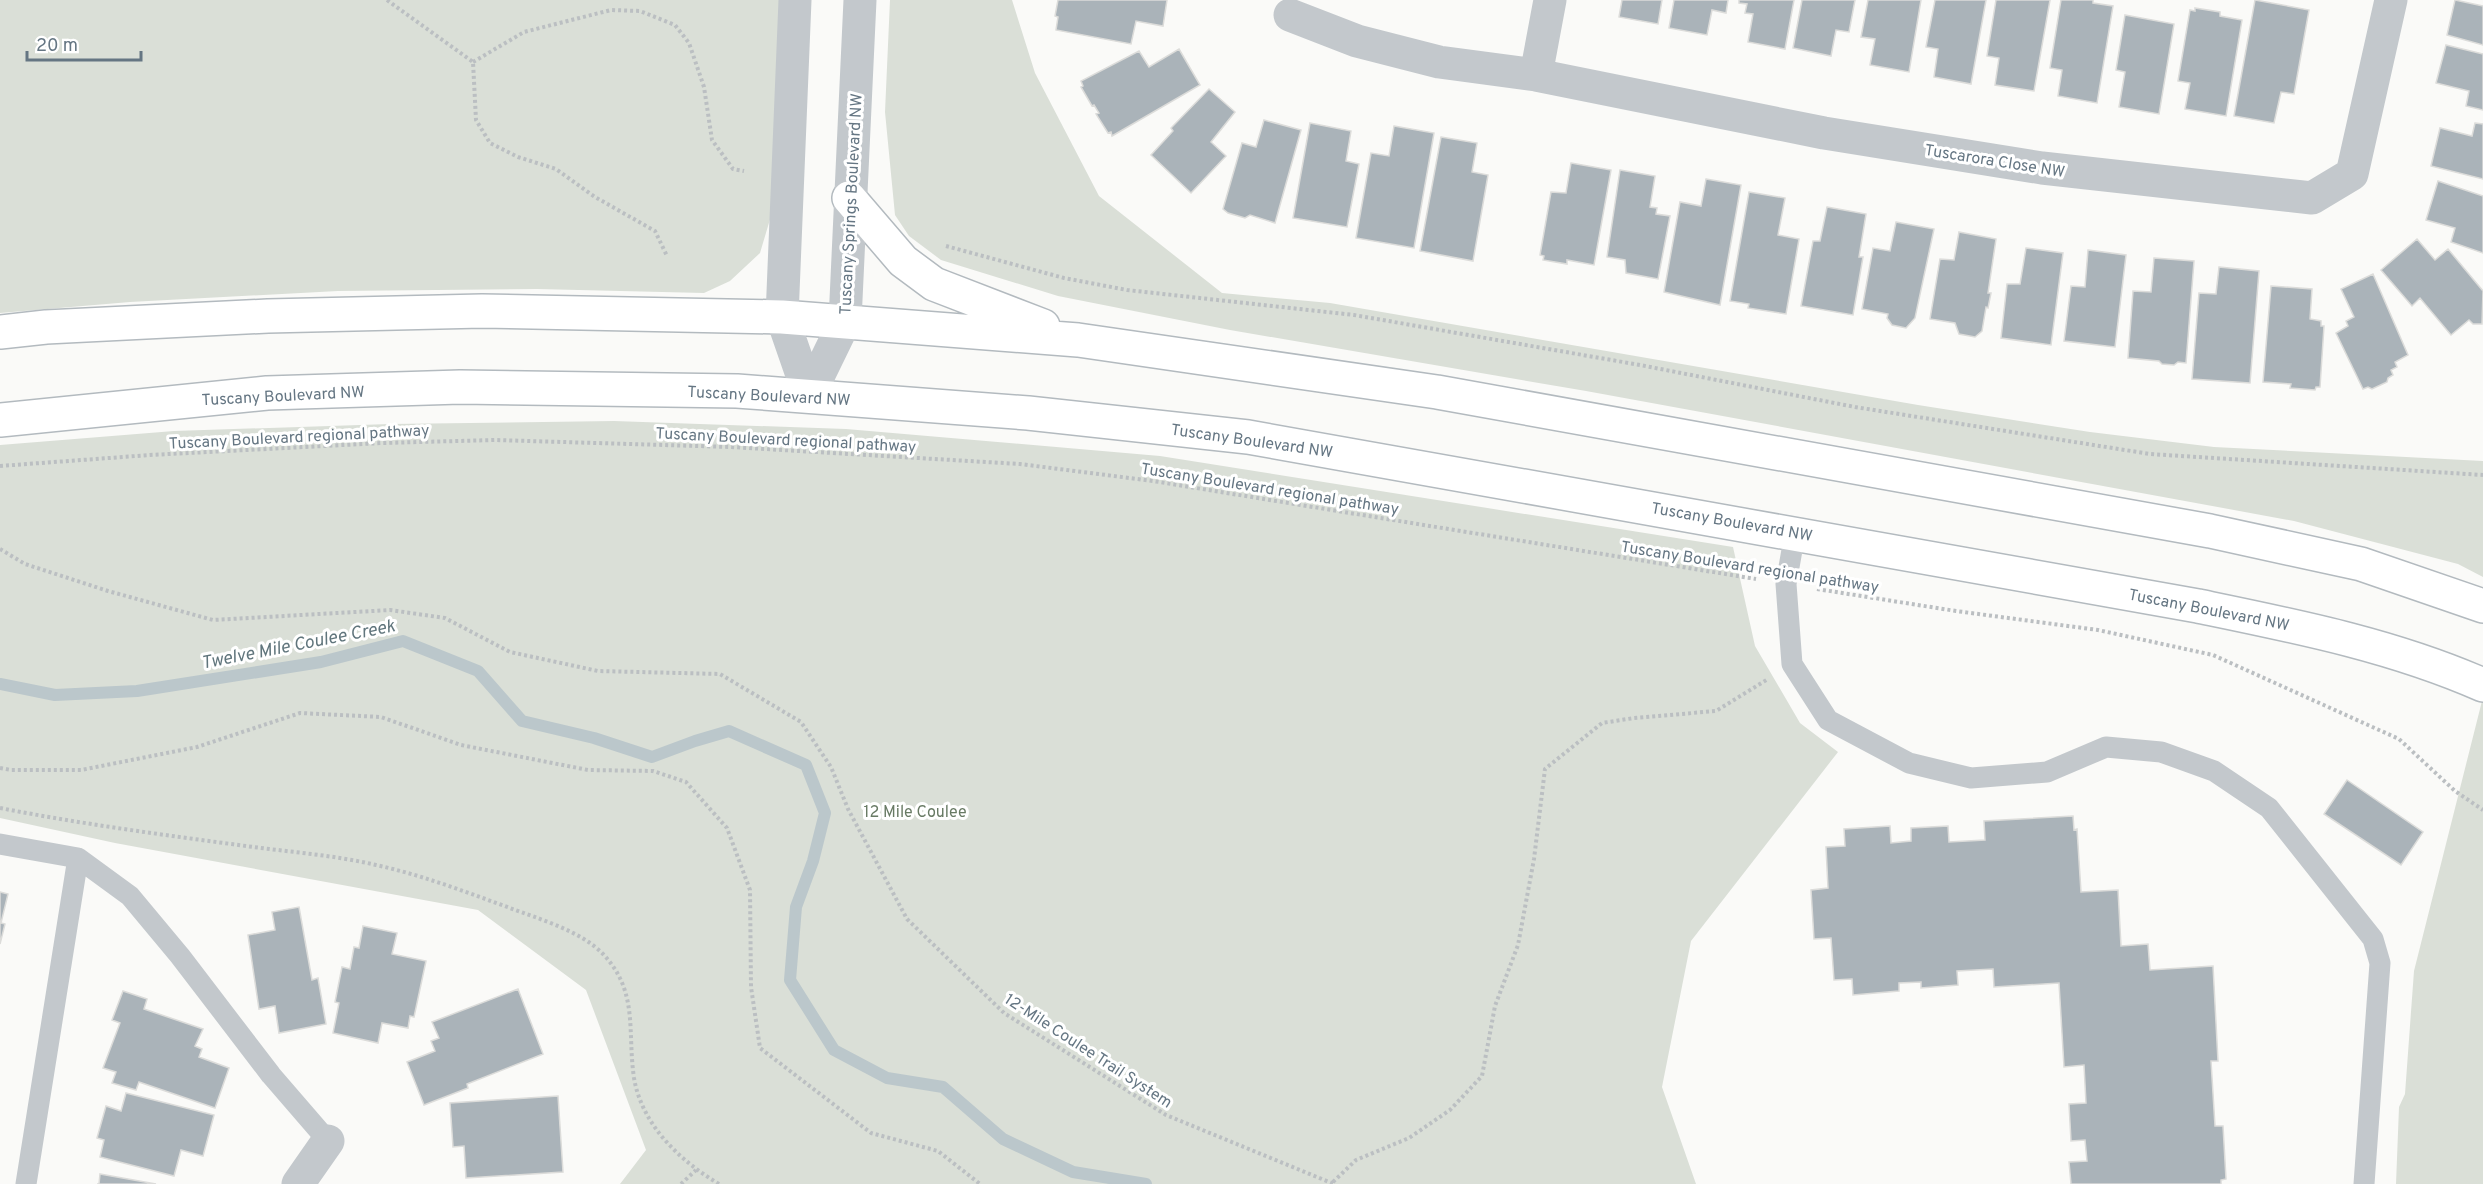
<svg xmlns="http://www.w3.org/2000/svg" width="2483" height="1184" font-family="Overpass,sans-serif">
	<rect width="100%" height="100%" fill="#fafaf8"/>
	<path fill="#dadfd7" d="M0 0H780L771 216 760 253 730 281 704 293 537 289 338 291 130 302 0 313Z
		M890 0H1012L1035 73 1099 196 1222 293 1330 303 1918 405 2090 432 2214 447 2483 461V577L2458 564 2294 521 1586 391 1230 330 1058 296 941 260 909 236 895 215 885 112Z
		M614 421 846 429 1160 456 1733 547 1755 646 1800 723 1838 752 1691 941 1662 1087 1696 1184H620L646 1150 586 990 478 910 115 843 0 818V445L174 431 390 424Z
		M2483 697V1184H2396L2399 1107 2405 1094 2414 971Z"/>
	<g fill="none" stroke-linecap="round" stroke-linejoin="round">
		<path stroke="#bbc7cb" stroke-width="12" d="M0 684 55 695 137 691 321 662 403 641 478 671 522 721 594 738 652 757 695 741 729 731 806 765 825 813 813 861 796 907 790 980 834 1050 887 1078 943 1087 1003 1139 1073 1172 1146 1184"/>
	</g>
	<path fill="#aab3b9" stroke="#dcdcda" stroke-width="1.5" d="M1058 0H1167L1163 26 1136 21 1131 44 1056 30 1058 17 1055 16Z
		M1622 0H1662L1658 24 1619 17Z
		M1674 0H1728L1726 13 1712 10 1707 35 1669 28Z
		M1739 0H1794L1785 49 1748 42 1753 14 1745 13 1747 4 1739 3Z
		M1802 0H1855L1849 32 1836 30 1831 56 1793 48Z
		M1868 0H1921L1909 72 1870 65 1875 39 1861 37Z
		M1935 0H1986L1971 84 1934 77 1938 49 1926 47Z
		M1996 0H2050L2034 91 1995 85 1999 58 1987 56Z
		M2061 0H2093V3L2113 6 2097 103 2058 96 2062 70 2050 68Z
		M2255 0 2309 10 2294 94 2281 92 2274 123 2234 116Z
		M2455 0 2483 6V45L2447 35Z
		M2195 8 2220 12V16L2242 20 2226 116 2185 109 2190 83 2178 81 2190 10 2195 11Z
		M2125 15 2174 24 2159 114 2119 107 2125 72 2116 70Z
		M2446 45 2483 54V110L2466 106 2469 91 2436 83Z
		M1179 49 1200 85 1112 136 1111 132 1108 133 1096 114 1099 113 1094 105 1092 106 1081 87 1083 86 1081 81 1139 51 1149 67Z
		M1209 89 1235 112 1211 142 1226 156 1191 193 1151 155 1173 131 1171 128Z
		M1264 120 1301 130 1275 223 1250 215 1245 218 1228 213 1223 209 1242 143 1256 147Z
		M1310 123 1351 131 1346 161 1359 164 1347 227 1293 218Z
		M2475 123 2483 124V179L2431 166 2440 128 2472 136Z
		M1394 126 1434 133 1414 248 1356 238 1371 153 1389 156Z
		M1441 137 1477 143 1472 172 1488 175 1473 261 1420 251Z
		M1571 163 1611 170 1594 265 1567 260V264L1543 260 1544 256 1540 255 1551 192 1566 193Z
		M1620 170 1655 176 1650 207 1657 208 1656 214 1670 216 1658 279 1626 273 1625 260 1607 257Z
		M1706 179 1741 185 1720 305 1664 292 1680 202 1701 206Z
		M2438 181 2483 196V253L2451 242 2455 228 2426 220Z
		M1749 192 1785 198 1778 235 1799 239 1786 314 1748 308 1749 304 1730 301Z
		M1827 207 1866 214 1859 257H1863L1853 315 1801 306 1813 241H1820Z
		M1896 222 1934 229 1915 318 1906 328 1892 325 1887 318 1888 314 1862 309 1873 248 1890 251Z
		M1959 232 1996 239 1988 293H1991L1988 308 1986 307 1982 331 1975 337 1959 334 1955 323 1930 319 1940 259 1954 260Z
		M2417 239 2435 260 2448 249 2483 291 2482 324H2473L2469 320 2451 335 2420 298 2412 306 2381 270Z
		M2026 248 2063 253 2051 345 2001 338 2007 284H2020Z
		M2088 250 2126 255 2115 347 2064 341 2071 286 2085 287Z
		M2154 258 2194 261 2186 363 2178 362 2174 365 2162 364 2159 361 2128 358 2133 291 2151 292Z
		M2219 267 2259 271 2250 383 2192 379 2199 293 2216 294Z
		M2373 274 2408 355 2395 362 2397 367 2391 370 2393 375 2388 378 2387 382 2372 389 2368 387 2363 389 2336 333 2348 326 2346 321 2354 317 2341 289Z
		M2271 286 2312 289 2310 319 2321 321V326H2324L2320 387H2316L2315 390 2290 388 2291 384 2263 382Z
		M2347 780 2423 832 2401 865 2324 814Z
		M2073 816 2074 830 2077 829 2081 892 2118 890 2121 946 2148 944 2150 970 2213 966 2218 1061H2211L2215 1126H2223L2226 1179 2221 1180V1184H2071L2069 1162 2087 1161 2085 1140 2071 1141 2069 1104 2086 1103 2084 1065 2064 1067 2059 983 1994 987 1993 969 1957 971 1958 985 1921 988V982L1899 983V991L1853 995 1852 979 1834 980 1831 938 1814 939 1811 890 1828 888 1826 847 1845 846 1844 829 1890 826 1891 843 1911 841V828L1948 826 1949 842 1985 840 1984 821Z
		M0 892 8 894 1 923 5 924 0 944Z
		M299 907 312 980 318 978 326 1024 279 1033 275 1006 259 1009 248 935 275 930 272 912Z
		M363 926 397 933 392 954 426 961 414 1017 410 1016 408 1028 382 1023 378 1043 333 1033 339 1003 335 1002 342 967 350 969 354 947 359 948Z
		M518 989 543 1054 467 1084 468 1088 424 1105 407 1062 435 1051 431 1041 439 1038 432 1022Z
		M123 991 147 999 144 1009 203 1029 195 1046 202 1049 199 1057 229 1068 215 1108 139 1082 136 1090 112 1083 116 1072 103 1068 120 1023 112 1020Z
		M126 1093 214 1115 203 1156 181 1150 174 1176 100 1157 104 1140 97 1138 106 1106 121 1111Z
		M558 1096 563 1172 466 1178 464 1146 453 1147 450 1103Z
		M100 1174 156 1184H97H99Z"/>
	<g fill="none" stroke-linecap="round" stroke-linejoin="round">
		<defs>
			<path id="secondary" d="M849 198 903 261 934 284 1043 326
				M0 332 46 327 268 316 482 311 782 317 1078 340 1437 392 2210 531 2361 564 2483 606
				M0 420 267 393 460 387 737 391 1028 413 1248 437 2198 606C2295 626 2392 645 2483 685"/>
		</defs>
		<use href="#secondary" stroke="#b3babf" stroke-width="36"/>
		<path stroke="#bbbfc2" stroke-width="4" stroke-dasharray="3 3" stroke-linecap="butt" d="M387 0 473 62 476 120 490 143 518 157 556 169 595 197 655 231 667 256
			M473 62 524 32 611 10 640 11 675 25 689 43 704 87 712 140 733 169 744 171
			M946 246 1064 278 1127 290 1354 315 1640 365 1855 407 2150 454 2483 475
			M0 466 150 455 382 443 495 440 731 447 1020 464 1153 481 1756 579
			M0 549 25 564 108 591 213 620 390 610 445 618 510 652 598 671 720 674 801 722 831 767 848 809 907 919 1004 1013 1166 1115 1334 1184
			M1817 589 1956 611 2098 630 2213 655 2399 739 2455 791 2483 810
			M0 768 11 770H81L197 747 300 713 381 717 461 745 588 770 653 771 686 782 727 828 750 890 751 987 760 1048 871 1133 938 1151 980 1184
			M0 808C82 824 164 835 246 846 289 852 334 855 376 865 422 875 466 892 510 908 539 919 581 931 603 954 639 992 627 1031 634 1078 642 1125 679 1160 719 1184
			M1333 1182 1356 1160 1409 1138 1450 1110 1482 1076 1495 1006 1518 945 1534 859 1545 769 1602 723 1634 718 1716 711 1768 679
			M681 1184 696 1170"/>
		<path stroke="#c3c8cc" stroke-width="21" d="M1795 533 1786 584 1792 664 1828 720 1909 763 1971 778 2047 772 2106 747 2161 752 2214 771 2269 808 2373 939 2380 963 2364 1184
			M0 844 78 858 26 1184
			M78 858 130 896 180 956 271 1075 328 1141"/>
		<path stroke="#c3c8cc" stroke-width="33" d="M795 0 782 317 809 395
			M1550 0 1536 75 1824 133 2042 168 2312 198 2352 174 2391 0
			M1290 15 1357 41 1439 62 1536 75
			M809 395 845 321 860 0
			M298 1184 328 1141"/>
		<use href="#secondary" stroke="#fff" stroke-width="33"/>
	</g>
	<g text-anchor="middle" stroke-width="6" stroke-linejoin="round" paint-order="stroke">
		<g font-size="16" fill="#657683" stroke="#fff">
			<text transform="translate(1995 160) rotate(9)" y="6">Tuscarora Close NW</text>
			<text transform="translate(850 204) rotate(-87)" y="6">Tuscany Springs Boulevard NW</text>
			<text transform="translate(283 395) rotate(-3)" y="6">Tuscany Boulevard NW</text>
			<text transform="translate(769 395) rotate(3)" y="6">Tuscany Boulevard NW</text>
			<text transform="translate(299 436) rotate(-3)" y="6">Tuscany Boulevard regional pathway</text>
			<text transform="translate(786 439) rotate(3)" y="6">Tuscany Boulevard regional pathway</text>
			<text transform="translate(1252 440) rotate(8)" y="6">Tuscany Boulevard NW</text>
			<text transform="translate(1270 488) rotate(9)" y="6">Tuscany Boulevard regional pathway</text>
			<text transform="translate(1732 521) rotate(10)" y="6">Tuscany Boulevard NW</text>
			<text transform="translate(1750 566) rotate(9)" y="6">Tuscany Boulevard regional pathway</text>
			<text transform="translate(2209 609) rotate(11)" y="6">Tuscany Boulevard NW</text>
			<text transform="translate(1089 1050) rotate(33)" y="6">12-Mile Coulee Trail System</text>
		</g>
		<g font-size="16" fill="#687a64" stroke="#fff">
			<text x="915" y="817">12 Mile Coulee</text>
		</g>
		<g font-size="18" font-style="italic" fill="#60757c" stroke="#fff">
			<text transform="translate(298 644) rotate(-11)" y="6">Twelve Mile Coulee Creek</text>
		</g>
	</g>
	<path d="M27 51v9h114v-9" fill="none" stroke="#657683" stroke-width="3"/>
	<text x="36" y="51" font-size="18" fill="#657683" stroke="#ffffff" stroke-width="4.5" paint-order="stroke">20 m</text>
</svg>
